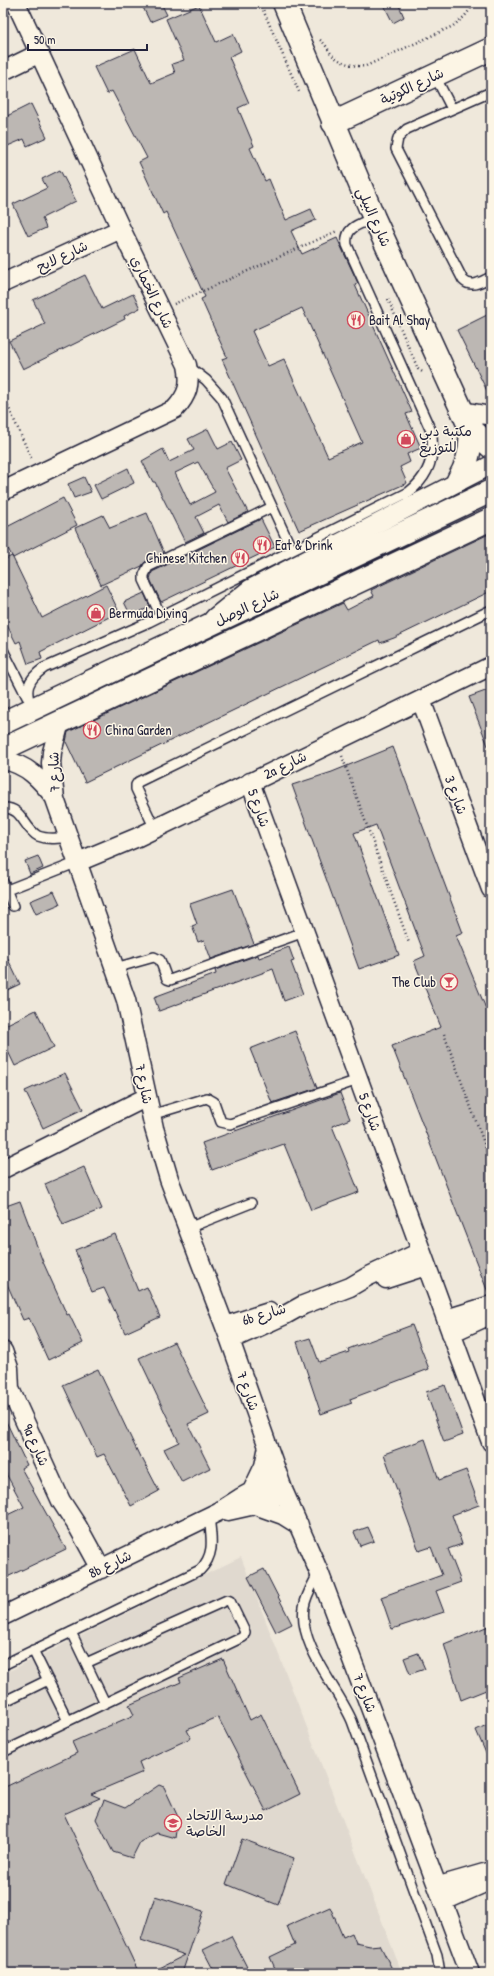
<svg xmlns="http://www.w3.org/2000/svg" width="494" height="1976" font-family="'Patrick Hand','Playpen Sans Arabic',sans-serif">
	<rect width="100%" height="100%" fill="#efe8db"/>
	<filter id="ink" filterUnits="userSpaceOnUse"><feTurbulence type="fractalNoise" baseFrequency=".025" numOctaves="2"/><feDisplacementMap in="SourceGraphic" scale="8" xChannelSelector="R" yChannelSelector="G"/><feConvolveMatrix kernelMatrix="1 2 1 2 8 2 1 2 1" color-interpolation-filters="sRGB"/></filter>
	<g filter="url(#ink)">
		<path fill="#e0d9cf" d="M241 1557 402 1973H3V1674Z"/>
		<path fill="#bcb7b3" stroke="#22223b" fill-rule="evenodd" d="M141 3H161L167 15 150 22Z
			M383 3H398L404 17 393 23Z
			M199 5 216 42 233 34 241 51 229 57 249 103 238 108 254 146 250 148 265 181 269 179 286 220 311 209 316 220 291 231 302 254 337 238 358 283 355 285 412 412 406 414 421 448 407 454 410 462 400 467 407 483 299 531 222 359 227 357 201 299 205 297 166 212 163 214 139 162 147 158 112 91 107 94 94 67 135 49 151 83 175 73 172 64 184 60 166 19ZM302 308 362 442 328 457 284 359 268 366 252 331Z
			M31 104 47 137 27 146 24 139 3 148V118Z
			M60 170 76 201 42 218 46 228 28 236 13 204 47 188 42 179Z
			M85 275 102 309 133 294 140 308 124 316 125 319 23 369 9 341 45 324 33 300Z
			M491 313V399L457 330Z
			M208 429 218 449 232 442 241 460 225 468 248 512 228 522 219 505 196 517 204 533 185 542 155 482H153L142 461 163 449 169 462 194 450 188 439ZM198 462 215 492 190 505 175 473Z
			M128 468 134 483 101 499 94 485Z
			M84 477 91 492 74 498 68 484Z
			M63 498 77 525 13 558 3 539V529Z
			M147 513 164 553 145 562 142 566 101 585 75 528 103 515 110 528Z
			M261 519 275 547 161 602 150 579 152 572Z
			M491 533V591L394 638 380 643 379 640 85 782 66 742 68 732 343 603 347 610 374 596 371 590Z
			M12 556 42 618 106 585 119 612 40 652 42 659 28 664 20 641 16 643 3 617V560Z
			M144 593 150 607 131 616 124 602Z
			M491 689V751H490L469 697Z
			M393 747 463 933 456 936 487 1011 491 1010V1295H489L392 1046 441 1027 414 961 425 956 376 825 354 833 399 955 359 969 292 785 332 772Z
			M38 856 43 868 30 874 25 861Z
			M233 889 254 944 211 959 204 940 198 942 192 926 197 924 190 904Z
			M54 891 60 904 36 914 30 901Z
			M289 947 294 961 291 962 303 994 284 1001 273 969 159 1011 154 997 216 974 215 970 258 955 259 958Z
			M3 949 20 984 3 992Z
			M36 1010 54 1047 15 1066 3 1041V1026Z
			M295 1031 317 1088 272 1103 250 1049Z
			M65 1073 83 1109 43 1128 25 1091Z
			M340 1093 350 1119 332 1126 359 1192 311 1210 284 1144 212 1170 202 1143Z
			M84 1167 102 1209 63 1225 45 1184Z
			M20 1201 43 1262 67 1315 69 1314 83 1343 48 1360 29 1318 23 1320 3 1275V1207Z
			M115 1234 138 1291 147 1287 160 1317 125 1333 104 1288 92 1292 75 1250Z
			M412 1325 429 1369 350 1399 352 1403 321 1414 297 1342 310 1338 319 1362 349 1352 348 1349Z
			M174 1342 209 1414 188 1424 210 1468 182 1482 164 1449 179 1442 139 1358Z
			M98 1369 141 1459 142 1458 159 1491 131 1506 104 1454 97 1457 63 1385Z
			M445 1385 463 1435 444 1442 426 1392Z
			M3 1415 27 1465 21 1468 66 1549 3 1579V1517L24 1507 3 1468Z
			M425 1439 439 1480 466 1470 479 1505 452 1515 462 1544 448 1549 461 1582 436 1591 444 1612 392 1629 381 1597 442 1575 431 1547 419 1551 384 1454Z
			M368 1527 374 1541 360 1546 354 1532Z
			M264 1569 292 1624 276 1632 248 1577Z
			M491 1625V1688L461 1700 444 1644Z
			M418 1653 425 1669 410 1674 404 1658Z
			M223 1659 250 1720 261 1714 300 1794 266 1811 218 1717 187 1730 191 1738 139 1762 143 1772 91 1794 100 1798 64 1814 139 1973H3V1788L77 1753 72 1742 134 1715 129 1705 181 1682 179 1678Z
			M491 1723V1765L476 1730Z
			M159 1785 164 1787 178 1817 175 1838 157 1833 140 1842 132 1858 113 1852 96 1819 104 1800 125 1808Z
			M242 1839 294 1858 278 1905 226 1884Z
			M155 1896 203 1911 182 1973H150L185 1955 141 1940Z
			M330 1907 343 1937 352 1933 356 1943 370 1946 380 1945 394 1973H277L270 1957 295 1945 287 1926Z
			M231 1936 250 1973H215L203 1950Z"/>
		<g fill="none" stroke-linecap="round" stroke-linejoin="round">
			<defs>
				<path id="lane" d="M435 76 452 109
					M491 92 407 129 398 138 396 149 463 280C472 289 482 281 491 277
					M188 366 206 380 222 398 292 550
					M161 616 144 580V575L148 567 272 507
					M3 650 27 697
					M32 709C24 690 27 680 44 668L149 622 409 492C429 476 436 456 431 431L347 245C344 227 360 224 374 218
					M3 808C23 807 23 828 38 836 48 840 59 838 69 837
					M155 829 136 789V785L138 782 491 610
					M3 882 13 906
					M7 890 78 862
					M115 968 154 957 160 960 167 979 170 980 304 932
					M151 1115 207 1098 214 1102 221 1122 230 1124 358 1080
					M188 1228 251 1203
					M318 1574C313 1584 306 1595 304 1607 298 1645 338 1688 352 1721L437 1955 440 1973
					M71 1632 105 1703
					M33 1650 68 1721
					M3 1665 200 1570C216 1554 211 1537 209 1516
					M3 1702 48 1680
					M3 1752 243 1637 245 1632 230 1601 227 1600 86 1663"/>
				<path id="street" d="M3 71 40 53
					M3 283 121 229
					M462 411 491 416
					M3 491 175 409C188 395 191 384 187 365L121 229 16 3
					M214 618 250 589 491 465
					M421 700 491 889
					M60 722 52 752 51 763 55 799 126 1000 154 1128 169 1179 230 1340 284 1492 319 1572 470 1973
					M3 760C27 764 41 780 55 798
					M250 782 491 1442
					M78 862 138 837 491 666
					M3 1169 147 1097
					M386 1279 426 1266
					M446 1319 491 1305
					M225 1326 269 1312
					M451 1333 490 1315
					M230 1340 285 1315 303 1305 350 1287 367 1277 420 1252
					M3 1351 9 1368 10 1389 61 1501 78 1527 101 1569
					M252 1491 264 1466 268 1446
					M255 1505 283 1515 299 1525
					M228 1511 255 1505 284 1492
					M3 1616 218 1512 240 1498 279 1477
					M439 1886 491 1871
					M444 1901 487 1882"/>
				<path id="secondary" d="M284 3 374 218 470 428 491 447
					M333 123 491 49
					M458 480C468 464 472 448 470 428"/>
				<path id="primary" d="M3 723 491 491
					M3 749 491 519"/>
			</defs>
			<use href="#lane" stroke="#22223b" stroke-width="12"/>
			<use href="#street" stroke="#22223b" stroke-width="21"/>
			<use href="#secondary" stroke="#22223b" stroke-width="25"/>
			<use href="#primary" stroke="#22223b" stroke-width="25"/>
			<path stroke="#22223b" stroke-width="2.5" stroke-dasharray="1 3" stroke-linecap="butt" d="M260 3 300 94
				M320 40C326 44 328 50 332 55 341 63 354 67 366 66L453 26 464 17 475 3
				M388 299 418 369 424 373
				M174 304 337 231
				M3 395 32 460
				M342 756 409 943
				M444 1034 491 1162"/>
			<use href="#lane" stroke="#fcf5e5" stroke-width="9"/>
			<use href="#street" stroke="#fcf5e5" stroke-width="18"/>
			<use href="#secondary" stroke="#fcf5e5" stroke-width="22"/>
			<use href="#primary" stroke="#fcf5e5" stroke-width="22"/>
		</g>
	</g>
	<defs>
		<symbol id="restaurant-ring" viewBox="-11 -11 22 22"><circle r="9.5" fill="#fcf5e5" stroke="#d1495b" stroke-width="1.5"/><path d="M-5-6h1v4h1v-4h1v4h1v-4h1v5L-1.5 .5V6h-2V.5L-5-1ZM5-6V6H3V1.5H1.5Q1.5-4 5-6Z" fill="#d1495b"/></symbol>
		<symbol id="shop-ring" viewBox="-11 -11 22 22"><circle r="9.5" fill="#fcf5e5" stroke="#d1495b" stroke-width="1.5"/><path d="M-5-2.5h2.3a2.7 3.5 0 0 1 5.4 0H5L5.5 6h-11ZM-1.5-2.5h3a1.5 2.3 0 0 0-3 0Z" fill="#d1495b"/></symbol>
		<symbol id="bar-ring" viewBox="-11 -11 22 22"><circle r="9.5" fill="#fcf5e5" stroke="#d1495b" stroke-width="1.5"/><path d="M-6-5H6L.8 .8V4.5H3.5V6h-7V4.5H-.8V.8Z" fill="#d1495b"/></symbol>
		<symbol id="school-ring" viewBox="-11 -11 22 22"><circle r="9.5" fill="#fcf5e5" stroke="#d1495b" stroke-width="1.5"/><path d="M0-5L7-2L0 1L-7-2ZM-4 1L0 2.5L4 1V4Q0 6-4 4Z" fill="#d1495b"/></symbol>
	</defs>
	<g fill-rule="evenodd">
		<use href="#restaurant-ring" x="346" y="310" width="20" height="20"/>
		<use href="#shop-ring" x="396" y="429" width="20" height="20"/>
		<use href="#restaurant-ring" x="252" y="535" width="20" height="20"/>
		<use href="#restaurant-ring" x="230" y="548" width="20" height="20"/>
		<use href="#shop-ring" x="86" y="603" width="20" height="20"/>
		<use href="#restaurant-ring" x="82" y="720" width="20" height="20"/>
		<use href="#bar-ring" x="439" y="972" width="20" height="20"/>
		<use href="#school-ring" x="163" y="1813" width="20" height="20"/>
	</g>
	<g text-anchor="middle" stroke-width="3" stroke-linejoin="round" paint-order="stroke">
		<g font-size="14" fill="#22223b" stroke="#fcf5e5">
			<text transform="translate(412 86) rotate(-25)" y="5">شارع الكوتية</text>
			<text transform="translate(374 217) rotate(66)" y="5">شارع البيلي</text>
			<text transform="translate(62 256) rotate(-25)" y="5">شارع لايح</text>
			<text transform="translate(152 292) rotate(64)" y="5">شارع الخماري</text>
			<text transform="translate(247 607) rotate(-25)" y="5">شارع الوصل</text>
			<text transform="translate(285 765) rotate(-26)" y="5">2a شارع</text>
			<text transform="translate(54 772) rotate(-92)" y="5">شارع 7</text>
			<text transform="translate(456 795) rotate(70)" y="5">شارع 3</text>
			<text transform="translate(259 808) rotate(70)" y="5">شارع 5</text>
			<text transform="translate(144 1084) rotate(78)" y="5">شارع 7</text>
			<text transform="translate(370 1112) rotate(70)" y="5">شارع 5</text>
			<text transform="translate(264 1314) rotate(-17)" y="5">6b شارع</text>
			<text transform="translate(248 1391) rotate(70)" y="5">شارع 7</text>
			<text transform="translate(36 1445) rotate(66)" y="5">9a شارع</text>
			<text transform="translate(110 1564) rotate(-26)" y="5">8b شارع</text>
			<text transform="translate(365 1693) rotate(69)" y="5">شارع 7</text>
		</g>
		<g font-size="14" fill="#22223b" stroke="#fcf5e5" text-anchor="start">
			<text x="369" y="325">Bait Al Shay</text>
			<text x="419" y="436">مكتبة دبي<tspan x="419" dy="16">للتوزيع</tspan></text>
			<text x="275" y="550">Eat &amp; Drink</text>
			<text x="227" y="563" text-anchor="end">Chinese Kitchen</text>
			<text x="109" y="618">Bermuda Diving</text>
			<text x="105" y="735">China Garden</text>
			<text x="436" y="987" text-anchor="end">The Club</text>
			<text x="186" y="1820">مدرسة الاتحاد<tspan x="186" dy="16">الخاصة</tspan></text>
		</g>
	</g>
	<rect width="494" height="1976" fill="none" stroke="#fcf5e5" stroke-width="16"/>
	<rect x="8" y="8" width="478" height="1960" fill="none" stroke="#22223b" stroke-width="1.5" filter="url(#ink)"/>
	<path d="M28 44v6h119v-6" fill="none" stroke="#22223b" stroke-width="2"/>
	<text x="34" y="44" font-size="12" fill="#22223b" stroke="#fcf5e5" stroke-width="3" paint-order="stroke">50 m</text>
</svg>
